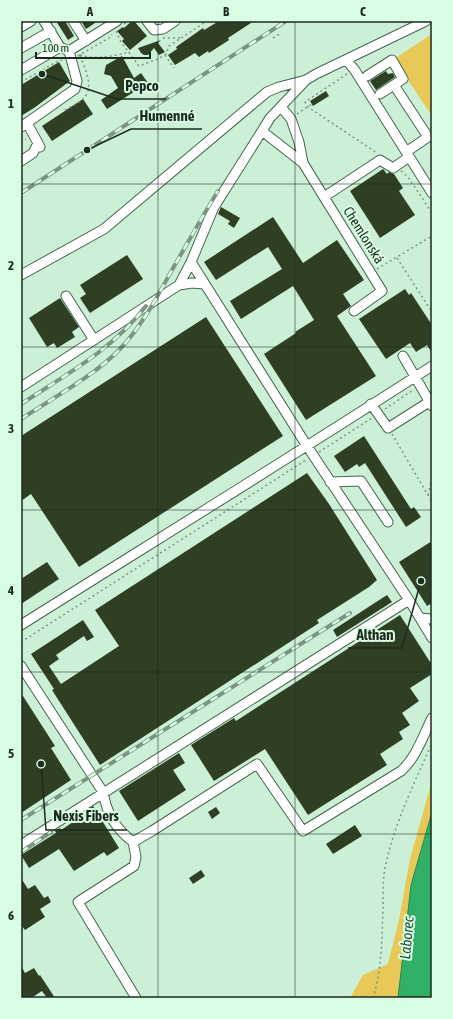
<svg xmlns="http://www.w3.org/2000/svg" width="453" height="1019" font-family="'Asap Condensed',sans-serif">
	<rect width="100%" height="100%" fill="#ccf0d6"/>
	<path fill="#e8c856" d="M432 34V116L394 59Z
		M432 781V998H350L363 975 388 964 399 920 410 859Z"/>
	<path fill="#30af67" stroke="#2a8752" d="M432 812V998H398L411 885Z"/>
	<path fill="#2e3f23" d="M56 21H65L74 36 68 40Z
		M81 21H98L86 29Z
		M132 21H134L147 36 130 50 122 41 124 39 117 31 123 27 124 28Z
		M219 21H254L228 38 229 40 209 53 208 51 199 57 195 53 175 65 168 55 177 49 176 47 203 28 204 30Z
		M161 40 158 43 165 52 159 55 154 48 148 55H144L141 53 138 48Z
		M122 56 134 78 141 73 148 83 107 109 101 100 118 88 111 76 104 74 106 65Z
		M59 62 70 81 34 108 21 116V85Z
		M386 71 388 74 393 73 395 77 376 90 370 81Z
		M326 91 329 96 313 106 310 101Z
		M83 99 93 114 52 141 42 126Z
		M383 169 387 174 389 172 394 174 403 188 399 191 415 215 380 238 350 191Z
		M221 207 240 218 234 228 228 224 230 221 218 214Z
		M273 217 303 263 337 240 364 280 343 294 351 306 337 316 376 376 306 420 264 354 296 333 295 332 314 320 293 286 241 319 230 301 282 269 268 247 216 280 204 262Z
		M127 255 143 279 90 313 80 298 86 294 80 285Z
		M405 289 409 295 411 293 432 325V353L427 345 416 352 410 343 386 359 359 319Z
		M60 298 79 327 72 332 75 337 57 348 54 343 47 347 29 318Z
		M206 317 283 436 79 567 31 494 21 501V436Z
		M364 436 411 509 414 507 421 517 406 527 365 463 359 467 357 464 345 472 334 456Z
		M307 473 329 504 377 580 369 587 317 620 319 623 100 765 52 690 54 689 31 654 83 620 94 637 87 641 84 636 56 655 59 659 49 666 61 684 119 646 95 610Z
		M432 541V603L427 606 399 562Z
		M47 562 59 579 21 604V579Z
		M387 595 392 602 337 637 333 630Z
		M400 615 432 665V674L410 688 419 701 402 713 410 725 399 732 403 739 380 754 387 765 308 815 265 749 214 781 191 745 234 718 236 721Z
		M21 693 55 746 51 748 71 780 21 813Z
		M179 753 185 763 173 770 186 790 138 821 119 791Z
		M93 806 119 848 107 856 104 852 74 871 59 849 29 868 21 855 56 833 55 831 60 828 61 830 76 820 75 818Z
		M216 807 220 813 212 819 208 812Z
		M355 825 362 836 333 854 326 844Z
		M201 870 205 876 193 884 189 878Z
		M21 878 28 889 35 885 44 898 48 896 51 902 40 909 45 917 25 930 21 925Z
		M21 966 25 973 34 968 39 976 40 975 55 998H47L42 991 31 998H21Z"/>
	<g fill="none" stroke-linecap="round" stroke-linejoin="round">
		<defs>
			<path id="minor" d="M73 21 86 41
				M147 21 154 30 163 29 175 21
				M21 27 31 21
				M21 48 51 31
				M69 51 117 21
				M346 60 354 69 432 193
				M21 70 60 47
				M367 76 392 60 403 79 380 94
				M394 85 428 137 406 152
				M281 107 291 119 299 142 303 163
				M27 123 40 147
				M21 127 75 89 77 81 69 51 60 47 44 21
				M262 131 303 163 382 291 354 311
				M21 161 33 153 38 143
				M324 197 380 160 393 168 409 157
				M191 262 307 446 409 600 432 638
				M21 275 104 229 267 92 279 87 306 80
				M179 285 192 283 204 284
				M66 296 94 340
				M403 356 432 406
				M21 387 179 285 191 262 214 207 262 131 270 118 306 80 316 74 426 21
				M371 404 388 428 429 402
				M330 482 361 481 388 522
				M420 618 432 619
				M21 625C158 539 296 454 432 366
				M21 666 103 792C107 814 115 828 133 842L152 831 257 764 303 831 401 771C416 758 423 736 432 718
				M133 842 136 857 134 866 78 902 136 998
				M21 845 409 600"/>
		</defs>
		<use href="#minor" stroke="#45654f" stroke-width="11"/>
		<path stroke="#7d9684" stroke-width="1.5" stroke-dasharray="2 3" stroke-linecap="butt" d="M124 24 129 21
			M116 31 121 42 139 66 158 59 166 54 169 46 207 21
			M163 38H181
			M273 38 281 33
			M80 55C97 60 113 56 130 52
			M165 55 174 68
			M78 56 109 38 112 34
			M347 74 305 102 308 107 377 153
			M21 82 58 61 63 60
			M65 110C70 107 79 103 84 98 95 86 84 68 80 55
			M297 114 312 104
			M21 142 26 139
			M401 171 408 177 432 213
			M397 258 432 312
			M377 269 432 236
			M385 409 413 390
			M392 434 432 502
			M319 452 372 418
			M428 495 432 478
			M21 642 306 460
			M373 998C382 969 382 938 383 908 383 897 383 885 384 874 392 828 413 786 432 743"/>
		<use href="#minor" stroke="#fff" stroke-width="9"/>
		<defs>
			<path id="rail" d="M21 193 286 21
				M21 404C67 374 112 350 146 306
				M21 419C53 398 94 376 120 349 142 326 157 297 172 270 187 244 202 217 218 191
				M21 820 350 613
				M21 852 51 832"/>
		</defs>
		<use href="#rail" stroke="#7c9583" stroke-width="4"/>
		<use href="#rail" stroke="#d9fde3" stroke-width="2.5" stroke-dasharray="8" stroke-linecap="butt"/>
	</g>
	<path fill="none" stroke="#1d2a21" stroke-width="1" stroke-opacity="0.55" d="M158 21V998M295 21V998M21 184H432M21 347H432M21 510H432M21 672H432M21 834H432"/>
	<g text-anchor="middle" stroke-width="4" stroke-linejoin="round" paint-order="stroke">
		<g font-size="14" fill="#1d2a21" stroke="#d9fde3">
			<text transform="translate(364 235) rotate(58)" y="5">Chemlonská</text>
		</g>
		<g font-size="15" font-style="italic" fill="#245335" stroke="#d9fde3">
			<text transform="translate(407 938) rotate(-85)" y="5">Laborec</text>
		</g>
	</g>
	<path fill="none" stroke="#1d2a21" stroke-width="1.5" d="M42 74L117 99H166M87 150L131 129H202M421 581L402 648H348M41 764L46 830H127"/>
	<g fill="#1d2a21" stroke="#d9fde3" stroke-width="1.5">
		<circle cx="42" cy="74" r="4"/>
		<circle cx="87" cy="150" r="4"/>
		<circle cx="421" cy="581" r="4"/>
		<circle cx="41" cy="764" r="4"/>
	</g>
	<g font-size="15" text-anchor="middle" font-weight="bold" fill="#1d2a21" stroke="#d9fde3" stroke-width="4" stroke-linejoin="round" paint-order="stroke">
		<text x="142" y="91">Pepco</text>
		<text x="167" y="121">Humenné</text>
		<text x="375" y="640">Althan</text>
		<text x="86" y="821">Nexis Fibers</text>
	</g>
	<rect width="453" height="1019" fill="none" stroke="#d9fde3" stroke-width="44"/>
	<path d="M36 52v6h114v-6" fill="none" stroke="#1d2a21" stroke-width="2"/>
	<text x="42" y="52" font-size="12" fill="#1d2a21" stroke="#d9fde3" stroke-width="3" paint-order="stroke">100 m</text>
	<rect x="22" y="22" width="409" height="975" fill="none" stroke="#1d2a21" stroke-width="1.5"/>
	<g font-size="13" text-anchor="middle" font-weight="bold" fill="#1d2a21">
		<text x="90" y="16">A</text>
		<text x="226" y="16">B</text>
		<text x="363" y="16">C</text>
		<text x="11" y="108">1</text>
		<text x="11" y="270">2</text>
		<text x="11" y="433">3</text>
		<text x="11" y="595">4</text>
		<text x="11" y="758">5</text>
		<text x="11" y="920">6</text>
	</g>
</svg>
